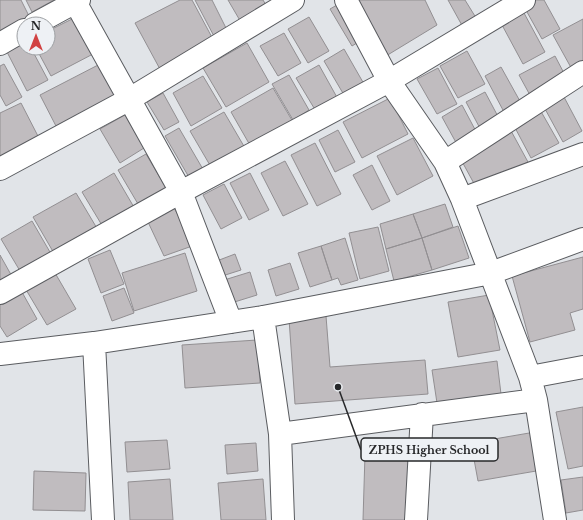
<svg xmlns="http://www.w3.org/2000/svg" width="583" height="520" font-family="'Libre Baskerville',serif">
	<rect width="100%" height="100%" fill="#e1e4e8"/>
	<path fill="#c0bcbf" stroke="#928f92" d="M0 0H21L31 20 0 36Z
		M26 0H54L32 12Z
		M180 0H192L215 43 161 71 135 23Z
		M195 0H212L229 34 216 40Z
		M228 0H263L269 10 242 24Z
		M351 0H425L437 25 381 59Z
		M448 0H465L478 21 464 29Z
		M529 0H544L560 29 542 39 522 3Z
		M344 1 365 38 352 46 330 9Z
		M524 13 545 52 523 64 502 25Z
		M309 17 329 51 308 63 288 29Z
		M74 18 93 54 51 76 36 48H48V31Z
		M583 19V69L574 73 553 35Z
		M284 33 301 63 278 76 260 46Z
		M247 43 269 82 226 107 203 68Z
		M24 44V48H31L48 80 27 91 7 52Z
		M344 49 364 84 344 95 324 61Z
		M467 51 485 84 458 98 440 66Z
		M555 56 566 77 531 97 519 75Z
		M4 64 22 97 6 106 0 95V66Z
		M100 64 117 97 57 128 40 95Z
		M319 65 339 101 317 113 296 78Z
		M501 67 521 103 504 112 485 76Z
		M438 68 457 104 437 114 417 79Z
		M289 75 309 110 293 120 272 84Z
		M203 76 222 108 191 126 173 93Z
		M273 88 293 122 251 147 231 112Z
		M485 92 502 124 483 134 466 102Z
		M163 93 179 122 164 130 147 102Z
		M564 97 582 131 563 142 544 107Z
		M390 98 408 134 362 158 343 122Z
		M21 103 40 140 0 157V113Z
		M462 105 479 137 459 148 442 117Z
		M539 108 559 143 531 158 512 122Z
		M224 112 245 148 211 167 190 131Z
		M125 115 144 148 120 163 100 129Z
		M179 128 204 171 190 179 165 136Z
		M510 129 528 162 477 189 459 156Z
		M338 130 355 162 335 172 319 140Z
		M413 138 433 176 397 195 377 156Z
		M315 143 341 194 317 206 291 155Z
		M146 154 166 188 138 204 118 170Z
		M285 161 308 204 283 216 261 173Z
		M372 165 390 201 372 210 353 175Z
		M114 173 135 209 103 227 82 192Z
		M250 173 269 210 249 220 230 183Z
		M224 184 242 218 221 229 203 195Z
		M76 193 98 230 55 255 33 217Z
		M445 204 453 227 422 238 413 214Z
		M174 208 195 245 164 256 148 222Z
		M413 214 422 238 386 249 380 224Z
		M32 221 54 259 23 276 1 239Z
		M458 226 469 258 432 270 422 238Z
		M378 227 389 271 360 279 349 233Z
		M345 238 358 280 341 285 338 278 332 280 321 246Z
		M422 238 432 270 394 281 386 249Z
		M321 246 332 280 310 287 298 253Z
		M110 250 124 284 101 293 88 259Z
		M185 253 197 291 134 311 122 273Z
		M235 254 241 270 219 277 214 262Z
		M0 255 14 280 0 288Z
		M583 257V309L570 313 575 330 530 342 512 276Z
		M290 263 299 289 276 296 268 270Z
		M51 266 76 309 47 325 22 283Z
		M250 272 257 295 228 304 221 281Z
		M18 285 37 319 7 337 0 326V295Z
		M124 288 134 313 112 321 103 296Z
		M489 295 500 350 458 357 448 302Z
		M326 316 330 367 425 360 428 394 295 404 289 319Z
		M257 340 260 383 185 388 182 345Z
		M497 361 501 394 437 403 432 370Z
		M583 407V466L568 469 556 412Z
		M535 432 542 470 478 481 471 443Z
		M167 440 170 469 127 472 125 442Z
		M256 443 258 471 227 474 225 445Z
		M365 454 409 455 407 520H363Z
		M34 471 86 473 85 511 33 510Z
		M583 477V510L566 513 561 480Z
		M170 479 173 520H130L128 482Z
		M263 479 266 520H221L218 483Z"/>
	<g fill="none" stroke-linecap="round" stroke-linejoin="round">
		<defs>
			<path id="minor" d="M74 0 181 192 231 322
				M346 0 389 81 445 162 462 199 530 377 536 400 555 520
				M35 24 79 0
				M0 44 24 30
				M445 162 583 72
				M0 169 128 100 293 0
				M462 199 583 154
				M0 293 181 192 389 81 524 0
				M263 317 280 434 283 520
				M94 343 103 520
				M0 354 94 343 263 317 491 273 583 239
				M530 377 583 367
				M280 434 536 400
				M416 520 422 414"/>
		</defs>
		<use href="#minor" stroke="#5a5c60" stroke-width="24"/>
		<use href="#minor" stroke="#fff" stroke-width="22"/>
	</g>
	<path fill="none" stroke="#27282a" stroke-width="1.5" d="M338 387L361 450"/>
	<circle fill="#27282a" stroke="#eef1f5" stroke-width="1.5" cx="338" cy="387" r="4"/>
	<rect fill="#eef1f5" stroke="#27282a" stroke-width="1.5" x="361" y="438" width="137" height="23" rx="4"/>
	<g font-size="11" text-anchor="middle" font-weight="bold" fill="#27282a">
		<text x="429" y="454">ZPHS Higher School</text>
	</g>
	<g transform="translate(36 36)"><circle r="19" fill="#eef1f5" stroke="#9ea1a4"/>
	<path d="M0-3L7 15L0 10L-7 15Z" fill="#d14242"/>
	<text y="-6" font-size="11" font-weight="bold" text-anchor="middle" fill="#27282a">N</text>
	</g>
</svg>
